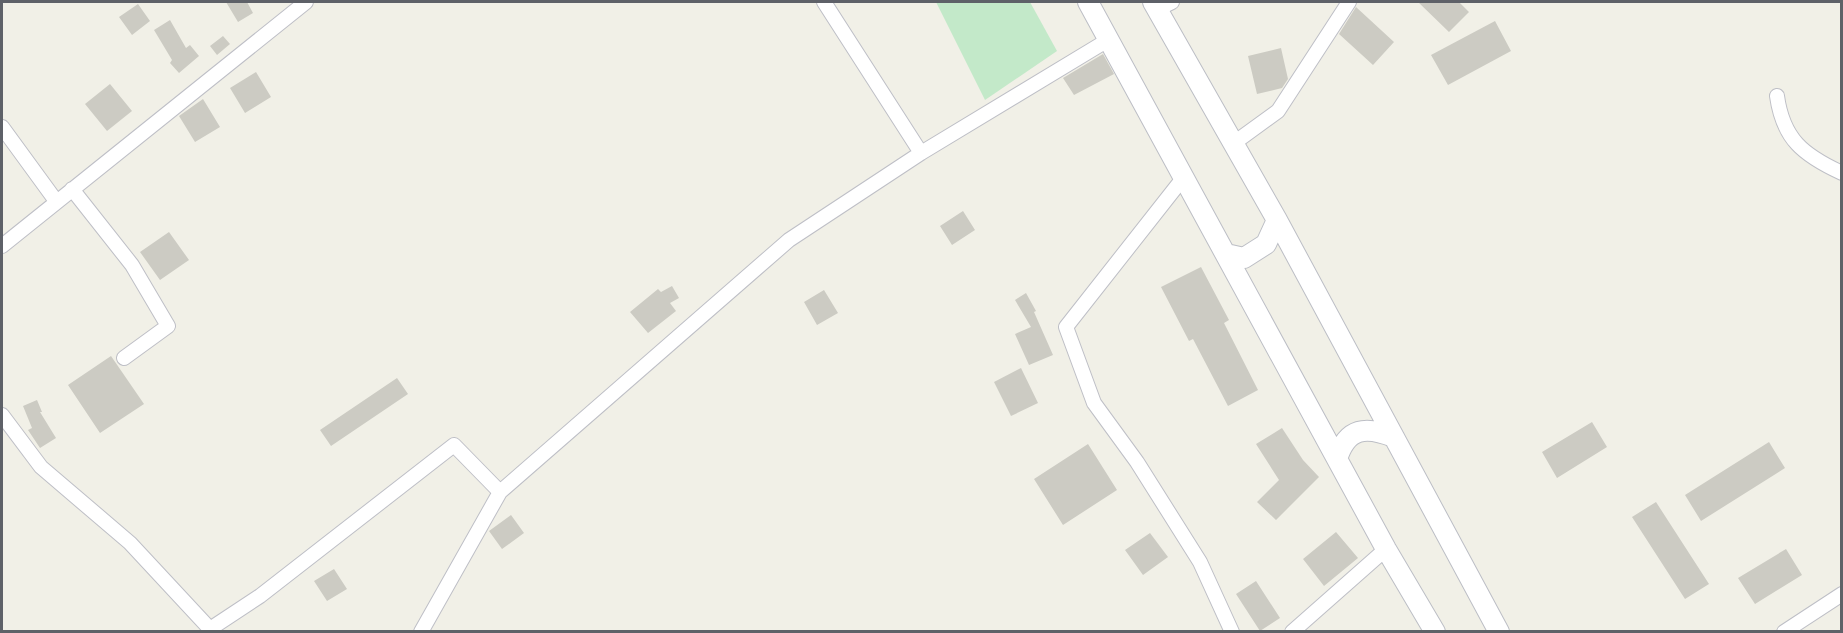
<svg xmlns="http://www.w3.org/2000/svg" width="1843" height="633" font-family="'Asap Condensed',sans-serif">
	<rect width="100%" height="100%" fill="#f1f0e7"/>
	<path fill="#c3e9c9" d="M936 2H1030L1057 51 985 100Z"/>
	<path fill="#cccbc3" d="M226 2H247L253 13 238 22Z
		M1418 2H1459L1469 12 1449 32Z
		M138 4 150 21 132 35 119 17Z
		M1356 7 1394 42 1373 65 1339 34Z
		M170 20 186 48 190 45 199 56 179 73 170 63 172 60 154 30Z
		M1495 21 1511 51 1448 85 1431 55Z
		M223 36 230 44 217 55 210 46Z
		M1281 48 1288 79 1282 88 1257 94 1248 56Z
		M1103 54 1114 74 1074 95 1063 78Z
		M256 72 271 97 245 113 230 88Z
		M110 84 132 111 107 131 85 104Z
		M203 99 220 127 195 142 179 116Z
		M963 211 975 230 952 245 940 226Z
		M169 232 189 260 160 280 140 252Z
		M1201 267 1229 320 1224 323 1258 390 1228 406 1193 339 1189 341 1161 287Z
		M672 286 679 298 670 303 676 311 648 333 630 312 658 289 661 292Z
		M824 290 838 313 817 325 804 302Z
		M1026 293 1036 311 1034 312 1053 355 1029 365 1015 334 1031 327 1015 300Z
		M111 356 144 404 100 433 68 385Z
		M1021 368 1038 403 1011 416 994 382Z
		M397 378 408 394 331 446 320 430Z
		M37 400 42 412H40L56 438 40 448 28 430 32 428 23 406Z
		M1592 422 1607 447 1557 478 1542 452Z
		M1282 428 1303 460 1319 477 1276 520 1257 502 1279 480 1256 444Z
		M1769 442 1785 468 1701 521 1685 495Z
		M1088 444 1117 490 1063 525 1034 479Z
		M1656 502 1709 584 1685 599 1632 517Z
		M511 515 524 533 502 549 489 531Z
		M1336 532 1358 558 1324 586 1303 559Z
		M1150 533 1168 557 1143 575 1125 550Z
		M1786 549 1802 575 1755 604 1738 578Z
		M334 569 347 589 327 601 314 581Z
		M1256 581 1280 618 1260 631 1236 594Z"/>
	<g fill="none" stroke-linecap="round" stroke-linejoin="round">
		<defs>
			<path id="street" d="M824 2 921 153
				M1158 9 1172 2
				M1777 96C1783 139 1803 155 1842 173
				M2 127 56 201
				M1234 143 1278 111 1349 2
				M1184 177 1066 327 1094 403 1137 462 1200 562 1232 632
				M72 189 132 265 168 326 124 358
				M2 246 306 2
				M2 415 41 467 130 543 210 629 260 596 454 445 500 492
				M421 632 500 492 789 240 921 153 1108 40
				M1292 632 1386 549
				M1784 632 1842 594"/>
			<path id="secondary" d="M1088 2 1386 549 1435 632
				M1153 2 1277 220 1499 632
				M1226 254 1244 258 1266 244 1277 220
				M1337 459C1347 427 1366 426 1394 437"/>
		</defs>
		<use href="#street" stroke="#bebfc6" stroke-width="16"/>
		<use href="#secondary" stroke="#bcbec5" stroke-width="22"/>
		<use href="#street" stroke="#fff" stroke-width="14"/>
		<use href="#secondary" stroke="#fff" stroke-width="20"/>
	</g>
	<rect width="1843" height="633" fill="none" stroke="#5e6168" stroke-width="6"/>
</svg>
